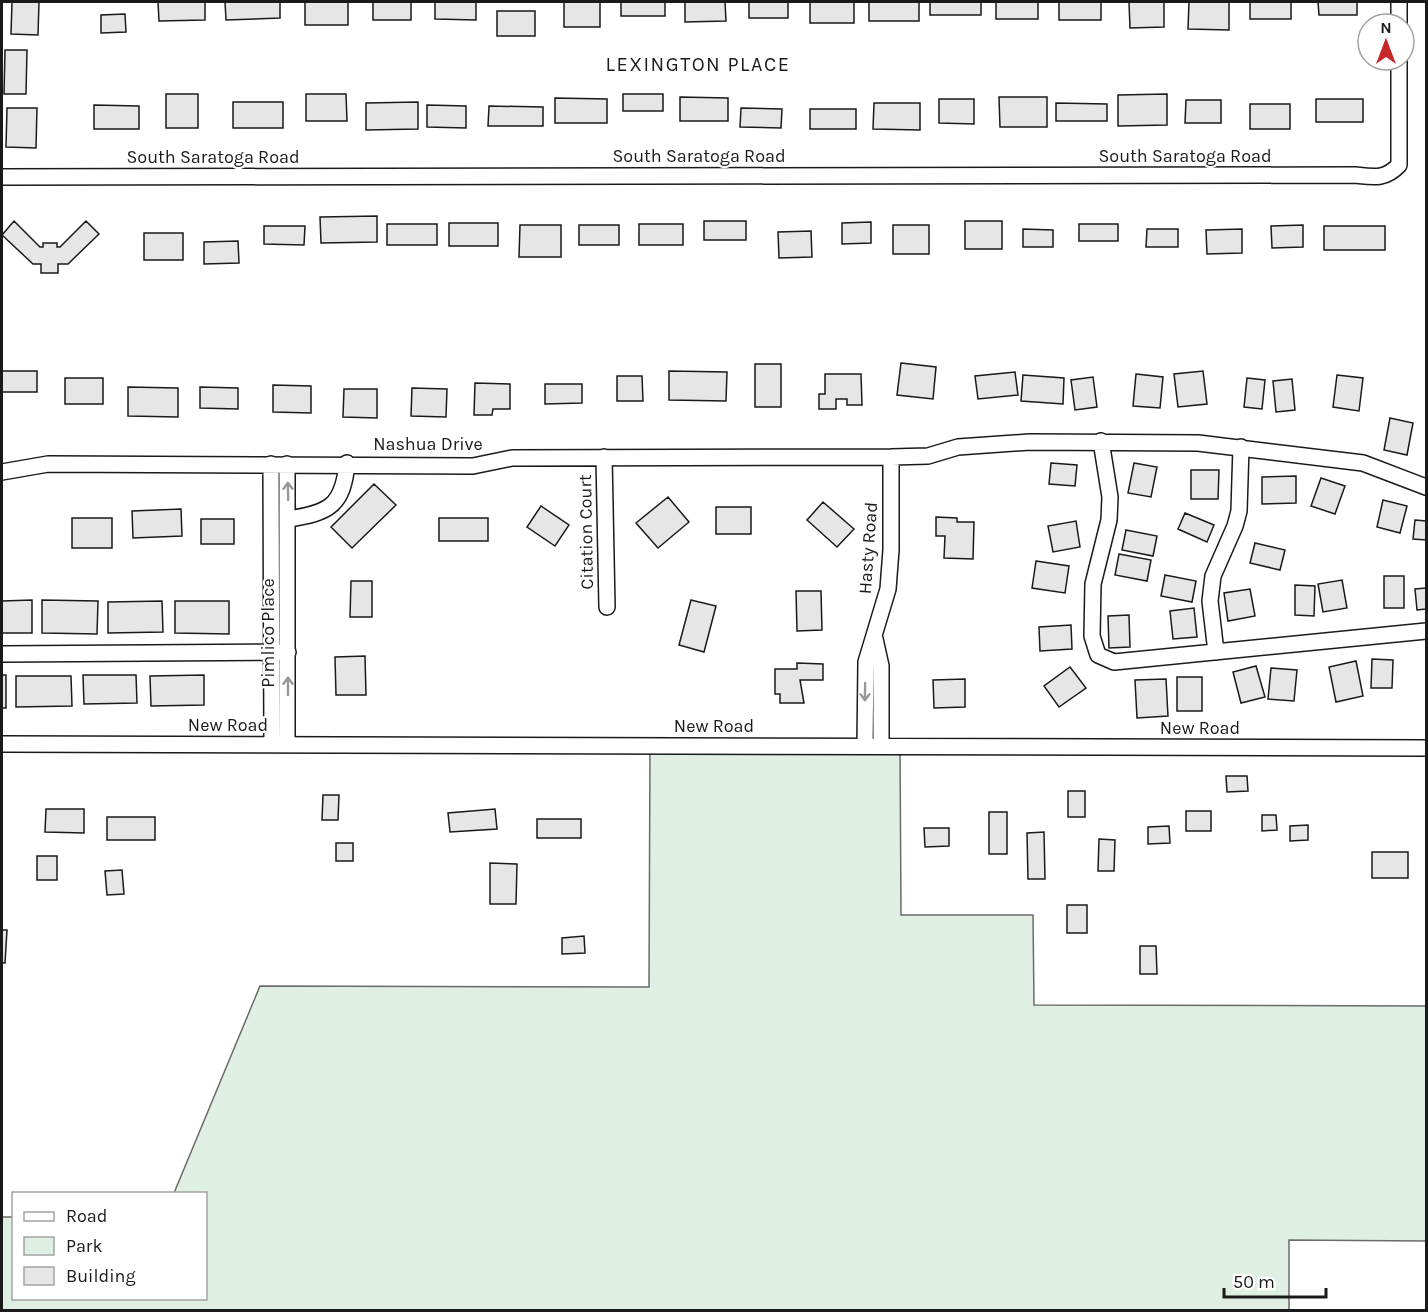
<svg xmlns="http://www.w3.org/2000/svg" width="1428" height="1312" font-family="Karla,sans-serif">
	<rect width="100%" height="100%" fill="#fff"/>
	<path fill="#e0efe3" stroke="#6a6a6a" stroke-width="1.5" d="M650 745 900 746 901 915H1033L1034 1005 1426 1006V1241L1289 1240V1310H2V1217H13L14 1298H206V1194L174 1193 260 986 649 987Z"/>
	<path fill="#e6e6e6" stroke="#1a1a1a" stroke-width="1.5" d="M12 2H39L38 35 11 34Z
		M158 2H205V20L159 21Z
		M225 2H280V18L226 20Z
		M305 2H348V25H305Z
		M373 2H411V20H373Z
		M435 2H476V20L435 19Z
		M564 2H600V27H564Z
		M621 2H665V16H621Z
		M685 2H725L726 21 685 22Z
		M749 2H788V18H749Z
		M810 2H854V23H810Z
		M869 2H919V21H869Z
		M930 2H981V15H930Z
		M996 2H1038V19H996Z
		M1059 2H1101V20H1059Z
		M1129 2H1164V27L1130 28Z
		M1189 2H1229V30L1188 29Z
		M1250 2H1291V19H1250Z
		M1318 2H1357V15H1319Z
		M497 11H535V36H497Z
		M125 14 126 32 101 33V15Z
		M5 50H27L26 94H4Z
		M166 94H198V128H166Z
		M306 94H346L347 121H306Z
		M623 94H663V111H623Z
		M1167 94V125L1118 126V95Z
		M680 97 728 98V121H680Z
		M999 97H1047V127H1000Z
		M555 98 607 99V123H555Z
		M939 99H974V124L939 123Z
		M1316 99H1363V122H1316Z
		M1186 100H1221V123H1185Z
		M233 102H283V128H233Z
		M418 102V129L366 130V103Z
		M874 103H920V130L873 129Z
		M1056 103 1107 104V121H1056Z
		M1250 104H1290V129H1250Z
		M94 105 139 106V129H94Z
		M427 105 466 106V128L427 127Z
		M489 106 543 107V126H488Z
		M7 108H37L36 148 6 147Z
		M741 108 782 109 781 128 740 127Z
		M810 109H856V129H810Z
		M377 216V242L321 243 320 217Z
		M14 221 40 247H43V243H57V247H60L86 221 99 234 68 264H58V273H41V264H33L2 235Z
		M704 221H746V240H704Z
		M965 221H1002V249H965Z
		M871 222V243L842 244V223Z
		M449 223H498V246H449Z
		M387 224H437V245H387Z
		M639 224H683V245H639Z
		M1079 224H1118V241H1079Z
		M520 225H561V257H519Z
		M579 225H619V245H579Z
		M893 225H929V254H893Z
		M1303 225V247L1272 248 1271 226Z
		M264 226H305L304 245 264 244Z
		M1324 226H1385V250H1324Z
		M1023 229 1053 230V247H1023Z
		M1147 229H1178V247H1146Z
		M1242 229V253L1207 254 1206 230Z
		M811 231 812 257 779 258 778 232Z
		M144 233H183V260H144Z
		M238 241 239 263 204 264V242Z
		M901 363 936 367 933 399 897 395Z
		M755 364H781V407H755Z
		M2 371H37V392H2Z
		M669 371 727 372 726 401 669 400Z
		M1203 371 1207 404 1178 407 1174 374Z
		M1015 372 1018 395 978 399 975 376Z
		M825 374H861L862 405H847V399H836V409H819V394H825Z
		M1136 374 1163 377 1160 408 1133 406Z
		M1023 375 1064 378 1063 404 1021 401Z
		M1337 375 1363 378 1359 411 1333 407Z
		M617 376H642L643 401H617Z
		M1093 377 1097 407 1075 410 1071 380Z
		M65 378H103V404H65Z
		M1247 378 1265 380 1262 409 1244 407Z
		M1292 379 1295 410 1276 412 1273 381Z
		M475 383 510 384V409H493L492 415H474Z
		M545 384H582V403L545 404Z
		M273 385 311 386V413L273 412Z
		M128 387 178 388V417L128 416Z
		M200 387 238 388V409L200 408Z
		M412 388 447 389 446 417 411 416Z
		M344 389H377V418L343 417Z
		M1390 418 1413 423 1407 455 1384 450Z
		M1051 463 1077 465 1075 486 1049 484Z
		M1134 463 1157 467 1151 497 1128 493Z
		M1191 470H1219L1218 499H1191Z
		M1296 476V503L1262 504V477Z
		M1321 478 1345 486 1335 514 1311 506Z
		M374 484 396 505 352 548 331 527Z
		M668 497 689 522 658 548 636 523Z
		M1383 500 1407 506 1400 533 1377 527Z
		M823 502 854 529 837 547 807 520Z
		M541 506 569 525 555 546 527 527Z
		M716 507H751V534H716Z
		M181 509 182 536 133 538 132 511Z
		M1185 513 1214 525 1207 542 1178 529Z
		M936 517 957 518V522H974L973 559 944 558 945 536H936Z
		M72 518H112V548H72Z
		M439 518H488V541H439Z
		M201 519H234V544H201Z
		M1415 520 1426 521V540L1413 539Z
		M1076 521 1080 547 1053 552 1048 526Z
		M1126 530 1157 536 1153 556 1122 550Z
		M1255 543 1285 550 1280 570 1250 563Z
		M1119 554 1151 560 1147 581 1115 575Z
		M1036 561 1069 566 1065 593 1032 588Z
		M1165 575 1196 581 1192 602 1161 596Z
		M1384 576H1404V608H1384Z
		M1342 580 1347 608 1323 612 1318 584Z
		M351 581H372V617H350Z
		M1295 585 1315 586 1314 616 1295 615Z
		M1426 588V609L1417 610 1415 589Z
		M1250 589 1255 616 1228 621 1224 593Z
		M796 591H821L822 630 797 631Z
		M32 600V633H2V601Z
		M42 600 98 601 97 634 42 633Z
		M691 600 716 606 704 652 679 645Z
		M162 601 163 632 108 633V602Z
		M175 601H229V634L175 633Z
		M1194 608 1197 637 1173 639 1170 611Z
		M1129 615 1130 647 1109 648 1108 616Z
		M1071 625 1072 649 1040 651 1039 627Z
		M365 656 366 695H336L335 657Z
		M1372 659 1393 660 1392 688H1371Z
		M1356 661 1363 696 1336 702 1329 667Z
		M797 663 823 664V680H800L804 703H780V694H775V669H797Z
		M1256 666 1265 697 1241 703 1233 672Z
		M1070 667 1086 688 1059 707 1044 686Z
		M1271 668 1297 670 1294 701 1268 699Z
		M2 675H6V708H2Z
		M83 675H136L137 703 84 704Z
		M204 675V705L151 706 150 676Z
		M16 676H71L72 706 16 707Z
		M1177 677H1202V711H1177Z
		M965 679V707L934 708 933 680Z
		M1166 679 1168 716 1137 718 1135 680Z
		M1226 776H1247L1248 791 1227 792Z
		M1068 791H1085V817H1068Z
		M323 795H339L338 820H322Z
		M46 809H84V833L45 832Z
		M495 809 497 829 450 832 448 813Z
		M1186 811H1211V831H1186Z
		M989 812H1007V854H989Z
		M1262 815H1276L1277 830 1262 831Z
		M107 817H155V840H107Z
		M537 819H581V838H537Z
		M1308 825V840L1290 841V826Z
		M1169 826 1170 843 1148 844V827Z
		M924 828H949V846L925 847Z
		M1044 832 1045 879H1028L1027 833Z
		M1099 839 1115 840 1114 871H1098Z
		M336 843H353V861H336Z
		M1372 852H1408V878H1372Z
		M37 856H57V880H37Z
		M490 863 517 864 516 904H490Z
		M122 870 124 894 107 895 105 871Z
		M1067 905H1087V933H1067Z
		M2 930H7L5 963H2Z
		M584 936 585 953 562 954V938Z
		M1140 946H1156L1157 974H1140Z"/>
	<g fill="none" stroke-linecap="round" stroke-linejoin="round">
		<defs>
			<path id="minor" d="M1399 2V24
				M2 177 1355 175C1373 177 1385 180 1399 165V60
				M1101 441 1110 497 1109 520 1093 584 1092 636 1098 655 1114 662 1426 631
				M604 457 607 607
				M271 464 272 745
				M287 464V745
				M2 472 48 464 473 466 512 458 891 457 928 456 958 447 1030 442 1198 443 1363 463 1426 487
				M288 519C329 513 343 506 347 463
				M875 639 881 666V746
				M1216 652 1210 601 1213 576 1235 526 1239 511 1241 447
				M2 654 288 652
				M2 744 1426 748
				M865 746 866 662 888 589 891 550V457"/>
		</defs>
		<use href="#minor" stroke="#1a1a1a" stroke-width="18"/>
		<use href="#minor" stroke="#fff" stroke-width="15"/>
	</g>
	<defs><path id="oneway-shaft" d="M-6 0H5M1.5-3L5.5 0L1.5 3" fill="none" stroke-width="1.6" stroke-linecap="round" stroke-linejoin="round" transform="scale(1.5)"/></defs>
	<g stroke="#989898">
		<use href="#oneway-shaft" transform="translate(288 491) rotate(-91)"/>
		<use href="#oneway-shaft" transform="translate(288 686) rotate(-90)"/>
		<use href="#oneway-shaft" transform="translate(865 692) rotate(91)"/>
	</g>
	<g text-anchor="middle" stroke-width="4.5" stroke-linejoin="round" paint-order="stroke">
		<g font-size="18" fill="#1a1a1a" stroke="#fff">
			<text x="699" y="162">South Saratoga Road</text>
			<text x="1185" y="162">South Saratoga Road</text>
			<text x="213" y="163">South Saratoga Road</text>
			<text x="428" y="450">Nashua Drive</text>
			<text transform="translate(586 532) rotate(-91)" y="6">Citation Court</text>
			<text transform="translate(868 548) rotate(-86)" y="6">Hasty Road</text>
			<text transform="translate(268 633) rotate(-90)" y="6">Pimlico Place</text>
			<text x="228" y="731">New Road</text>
			<text x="714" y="732">New Road</text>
			<text x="1200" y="734">New Road</text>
		</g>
		<g font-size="20" letter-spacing="1.5" fill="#1a1a1a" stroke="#fff">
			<text x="698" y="71">LEXINGTON PLACE</text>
		</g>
	</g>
	<rect width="1428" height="1312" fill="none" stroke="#1a1a1a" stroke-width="6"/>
	<rect x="12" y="1192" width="195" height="108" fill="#ffffff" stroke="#a3a3a3" stroke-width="1.5"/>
	<rect x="24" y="1212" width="30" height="9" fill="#ffffff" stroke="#a3a3a3" stroke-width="1.5"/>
	<text x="66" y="1222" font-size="18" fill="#1a1a1a">Road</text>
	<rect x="24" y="1237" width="30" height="18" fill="#e0efe3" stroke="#a3a3a3" stroke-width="1.5"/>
	<text x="66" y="1252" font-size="18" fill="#1a1a1a">Park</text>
	<rect x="24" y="1267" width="30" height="18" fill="#e6e6e6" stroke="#a3a3a3" stroke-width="1.5"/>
	<text x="66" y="1282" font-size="18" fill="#1a1a1a">Building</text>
	<g transform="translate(1386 42)"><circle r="28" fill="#ffffff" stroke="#a3a3a3" stroke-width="1.5"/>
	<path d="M0-4.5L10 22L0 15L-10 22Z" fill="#c62828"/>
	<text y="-9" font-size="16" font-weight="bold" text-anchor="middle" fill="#1a1a1a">N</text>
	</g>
	<path d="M1224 1288v9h102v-9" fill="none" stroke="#1a1a1a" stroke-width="3"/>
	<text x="1233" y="1288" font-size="18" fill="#1a1a1a" stroke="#ffffff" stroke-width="4.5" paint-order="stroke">50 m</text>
</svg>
